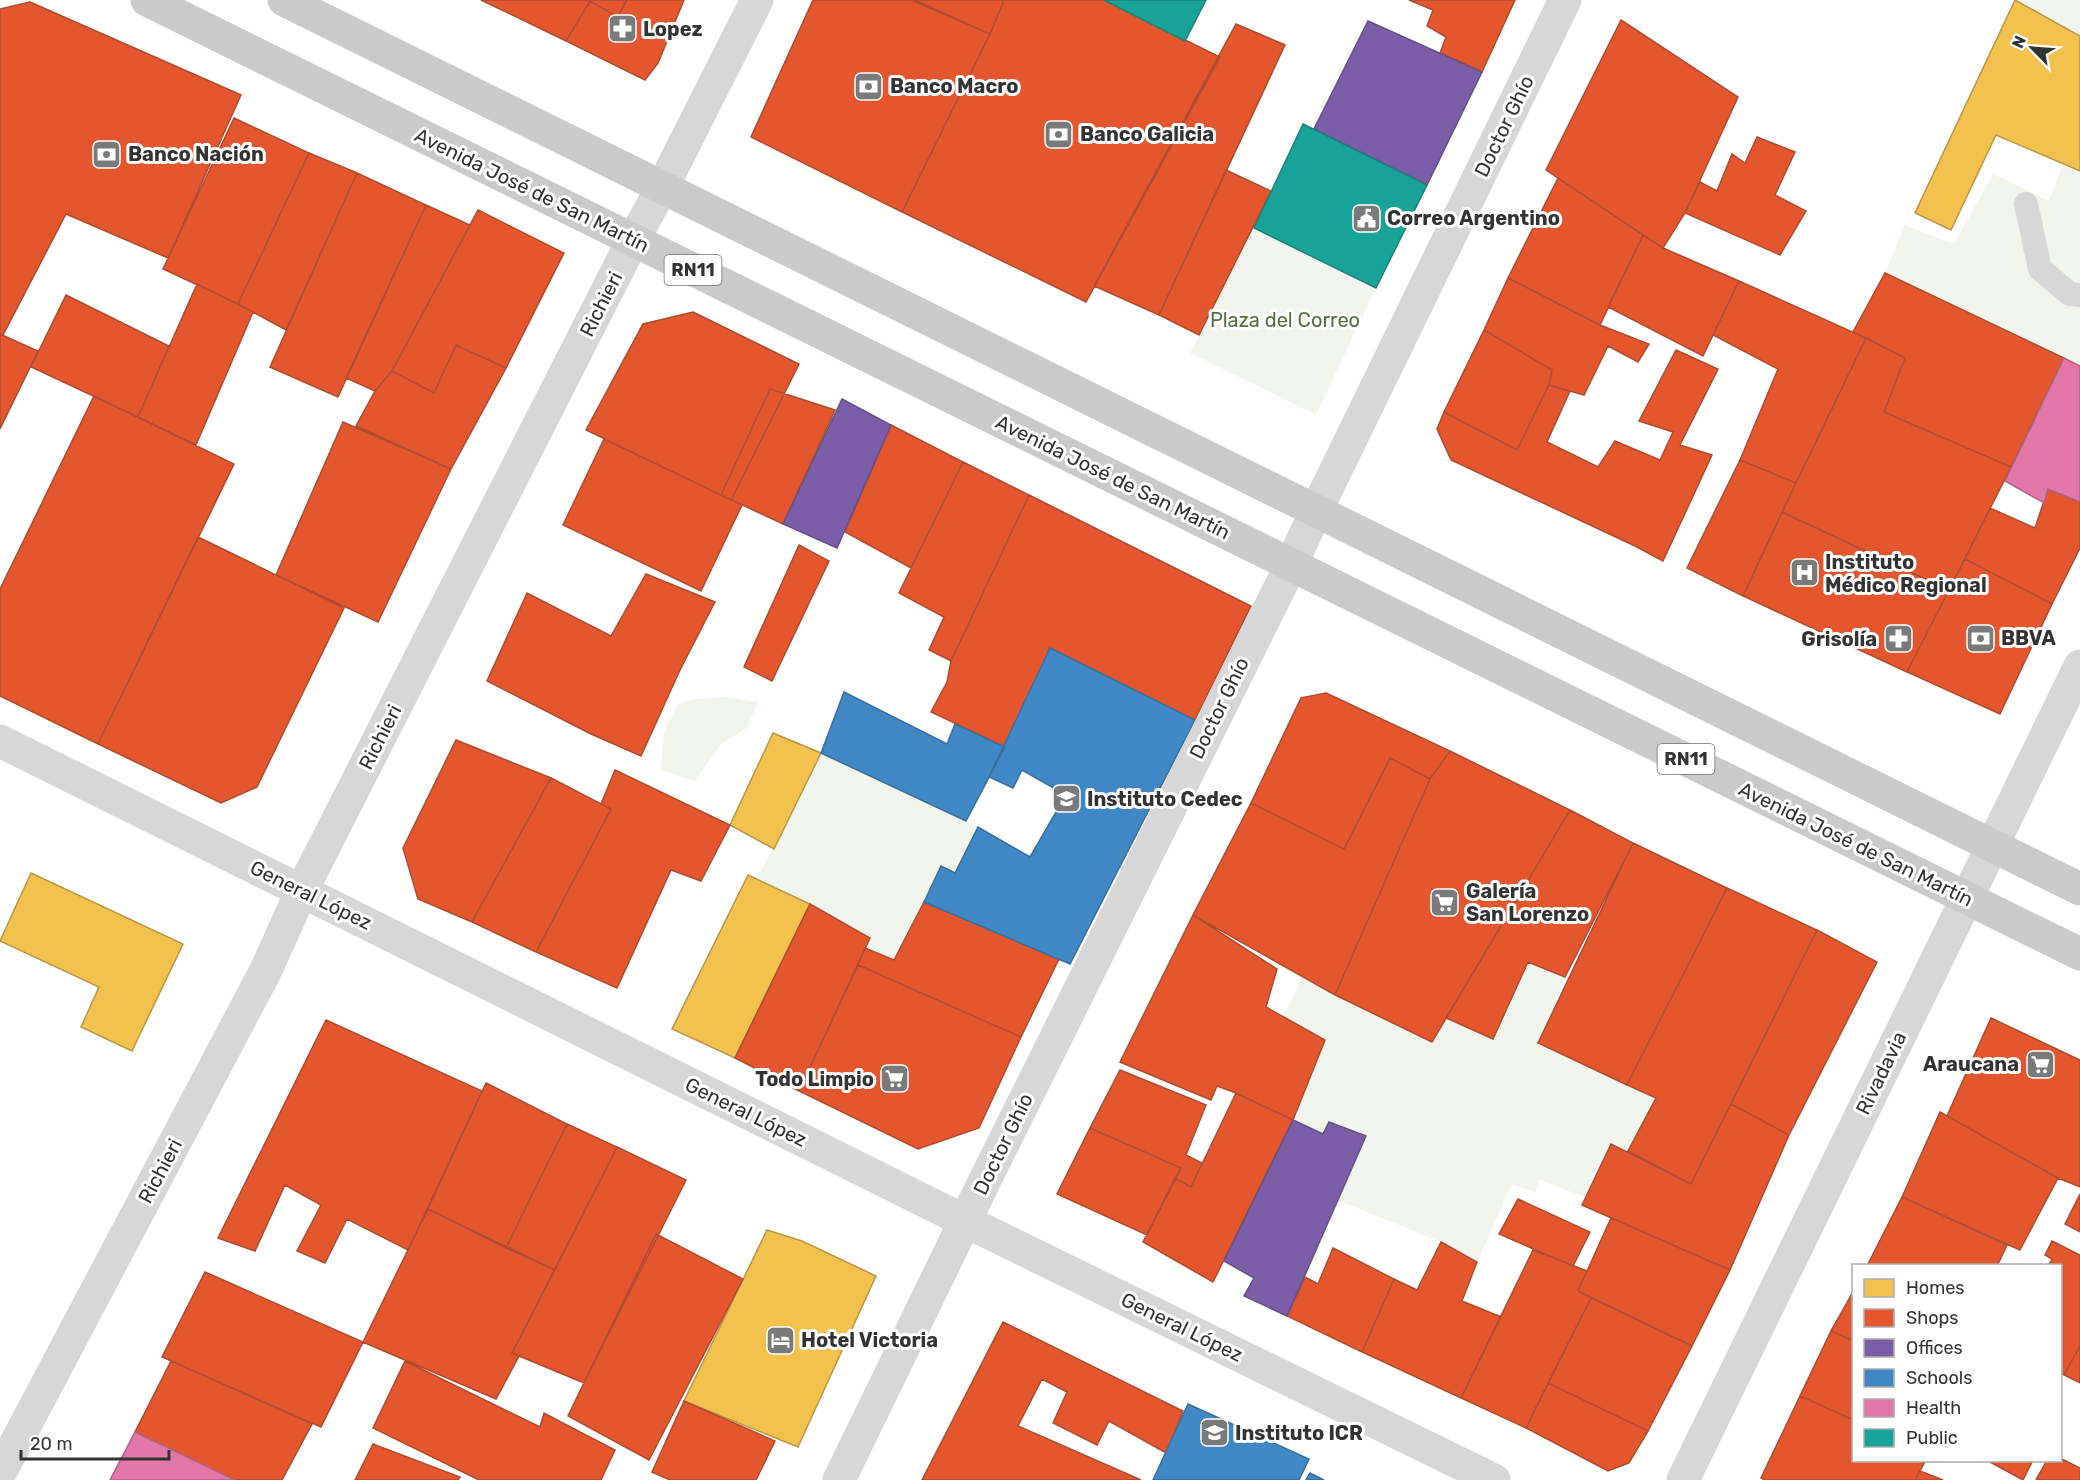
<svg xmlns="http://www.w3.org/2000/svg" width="2080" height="1480" font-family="Rubik,sans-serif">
	<rect width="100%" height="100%" fill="#fff"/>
	<path fill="#f1f5ed" d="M2014 0H2080V36L2015 0Z
		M2063 164 2080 171V367L1885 273 1905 225 1954 244 1993 174 2049 201Z
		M1254 228 1376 288 1316 415 1190 353Z
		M724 697 758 702 747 728 721 744 695 781 661 770 664 731 679 703 695 699Z
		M821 753 978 827 955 873 941 866 894 960 865 948 870 937 810 904 757 879Z
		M1528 962 1565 977 1538 1043 1656 1098 1628 1151 1611 1144 1586 1198 1539 1179 1536 1193 1512 1184 1477 1262 1441 1242 1337 1200 1365 1136 1329 1122 1323 1134 1293 1120 1325 1040 1283 1017 1303 977 1335 995 1432 1042 1446 1018 1493 1039Z"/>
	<path fill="#f2c14e" stroke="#b99646" stroke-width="1.5" d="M2015 0 2080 36V171L1996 135 1951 230 1915 213Z
		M773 733 821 753 774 849 730 825Z
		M31 873 183 944 132 1051 81 1027 99 987 0 941Z
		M748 875 810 904 735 1058 672 1029Z
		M767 1230 802 1241 876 1276 798 1447 684 1401Z"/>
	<path fill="#e4572e" stroke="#af4c30" stroke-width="1.5" d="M481 0H626L618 17 590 1 566 41Z
		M627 0H684L658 63 645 80 566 41 590 1 618 17Z
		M813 0H915L990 34 902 212 751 137Z
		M911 0H1004L990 34Z
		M1004 0H1104L1220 57 1086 302 902 212 990 34Z
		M1409 0H1515L1482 72 1440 53 1446 37 1427 26 1433 10Z
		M30 2 241 95 168 258 66 214 3 335 0 334V9Z
		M1621 20 1738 97 1685 213 1663 248 1546 170Z
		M1236 24 1285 45 1159 315 1094 286Z
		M234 118 309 153 238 304 163 269Z
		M1757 137 1795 152 1775 195 1806 211 1780 255 1685 213 1700 182 1717 191 1732 154 1745 163Z
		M309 153 357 173 286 330 238 304Z
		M1226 170 1271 191 1199 335 1159 315Z
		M357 173 426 205 338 397 270 367Z
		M1558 178 1643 235 1600 325 1508 278Z
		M426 205 470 225 392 371 375 391 346 378Z
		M478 210 564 253 506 368 456 345 434 393 392 371Z
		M1643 235 1663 248 1739 281 1703 356 1608 307Z
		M1885 273 2064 358 2011 467 1884 412 1905 358 1853 332Z
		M1508 278 1600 325 1649 344 1638 362 1608 346 1584 395 1549 385 1552 370 1484 330Z
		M1739 281 1866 338 1796 483 1740 460 1778 369 1713 335Z
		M197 284 253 312 196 445 138 417Z
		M66 295 169 346 138 417 31 367Z
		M693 312 799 364 731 500 586 430 643 324Z
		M1484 330 1552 370 1549 385 1517 450 1444 412Z
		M0 334 38 351 0 429Z
		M1866 338 1905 358 1884 412 2011 467 1949 590 1782 512Z
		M456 345 506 368 451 469 356 426 375 391 392 371 434 393Z
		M1676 350 1718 369 1680 445 1712 455 1663 561 1635 546 1451 460 1437 429 1444 412 1517 450 1549 385 1570 391 1547 442 1598 467 1615 441 1660 460 1673 432 1639 421Z
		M770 389 835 410 783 524 721 495Z
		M94 396 234 464 98 744 0 696V589Z
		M343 422 451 469 378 622 276 575Z
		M891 425 963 462 911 568 845 532Z
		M604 439 742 505 701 591 563 525Z
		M1740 460 1796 483 1743 596 1687 568Z
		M963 462 1029 495 951 661 929 650 944 617 899 593Z
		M2048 489 2080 502V548L2052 604 1965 559 1990 508 2035 528Z
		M1029 495 1251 606 1195 720 1050 648 1005 747 931 712 947 682 951 661Z
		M1782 512 1949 590 1907 672 1743 596Z
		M198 537 344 608 257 787 221 803 98 744Z
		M799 545 829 561 772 681 744 667Z
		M1965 559 2052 604 2000 714 1907 672Z
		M646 574 715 602 680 670 641 756 591 734 487 681 527 593 611 636Z
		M1326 693 1450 751 1430 779 1390 758 1344 849 1251 803 1301 698Z
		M456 740 551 778 472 922 418 899 403 848Z
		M1450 751 1570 810 1432 1042 1335 995 1430 779Z
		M1390 758 1430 779 1335 995 1193 915 1251 803 1344 849Z
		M615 770 730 825 701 881 671 870 617 988 536 952 611 809 601 804Z
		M551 778 611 809 536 952 472 922Z
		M1570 810 1633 843 1565 977 1528 962 1493 1039 1446 1018Z
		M1633 843 1727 888 1627 1085 1538 1043Z
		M1727 888 1817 930 1691 1184 1628 1151 1656 1098 1627 1085Z
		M924 902 1059 959 1021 1037 858 965 865 948 894 960Z
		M810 904 870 938 799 1091 735 1058Z
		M1193 915 1277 969 1266 1007 1325 1040 1293 1120 1236 1093 1217 1086 1211 1100 1120 1062Z
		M1817 930 1877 962 1789 1135 1731 1104Z
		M858 965 1021 1037 979 1128 918 1149 799 1091Z
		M1991 1018 2080 1060V1187L2058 1178 1947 1116Z
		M326 1020 482 1091 408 1250 347 1219 325 1263 297 1251 321 1205 285 1185 255 1251 218 1238Z
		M1120 1070 1206 1105 1186 1155 1202 1163 1191 1187 1175 1178 1181 1168 1090 1128Z
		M486 1083 567 1124 506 1248 428 1209Z
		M1236 1093 1293 1120 1213 1282 1143 1242 1175 1178 1191 1187Z
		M1731 1104 1789 1135 1730 1270 1582 1205 1611 1144 1691 1184Z
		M1940 1112 2058 1178 2020 1250 1902 1197Z
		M567 1124 617 1147 555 1270 506 1248Z
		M1090 1128 1181 1168 1147 1235 1057 1194Z
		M617 1147 686 1180 584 1383 512 1353Z
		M2080 1194V1232L2065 1224Z
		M1902 1197 2007 1245 1997 1266H1867Z
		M1518 1199 1590 1232 1573 1266 1499 1234Z
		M428 1209 555 1270 512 1353 519 1356 496 1399 363 1342Z
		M1611 1218 1730 1270 1692 1346 1578 1291Z
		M656 1234 743 1279 649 1460 568 1416Z
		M2052 1241 2080 1255V1346L2064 1375 2060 1373V1266H2048L2052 1259 2045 1255Z
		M1441 1242 1477 1262 1462 1301 1501 1317 1461 1398 1362 1352 1394 1279 1417 1290Z
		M1333 1248 1394 1279 1362 1352 1287 1316 1305 1277 1318 1284Z
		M1533 1250 1587 1271 1578 1291 1591 1298 1526 1428 1461 1398Z
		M205 1272 363 1342 321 1427 162 1357Z
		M1854 1290V1341L1831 1331Z
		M1591 1298 1692 1346 1648 1431 1548 1383Z
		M1003 1322 1183 1411 1166 1453 1109 1421 1097 1445 1053 1423 1067 1392 1042 1379 1018 1426 1141 1480H922Z
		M1831 1331 1854 1341V1414L1851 1419 1800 1396Z
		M2080 1346V1383L2064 1375Z
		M171 1361 312 1424 282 1480H235L135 1432Z
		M405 1361 540 1427 544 1413 615 1450 601 1480H479L373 1428Z
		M1548 1383 1648 1431 1629 1463 1608 1471 1526 1428Z
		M1800 1396 1854 1420V1460H1926L1915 1480H1765L1761 1478Z
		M684 1401 775 1441 756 1480H670L652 1472Z
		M373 1444 460 1477 458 1480H355Z
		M2060 1458 2080 1468V1480H2036L2047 1460H2060Z
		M1990 1460H2033L2023 1480 1990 1462Z
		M1920 1471 1943 1480H1915Z"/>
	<path fill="#7b5ea7" stroke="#655184" stroke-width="1.5" d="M1368 21 1482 72 1427 185 1314 129Z
		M842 399 891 425 837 548 783 524Z
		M1293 1120 1323 1134 1329 1122 1366 1136 1287 1316 1244 1296 1254 1278 1224 1261Z"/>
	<path fill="#3f88c5" stroke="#3b6e99" stroke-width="1.5" d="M1050 648 1195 720 1070 964 924 902 941 866 955 873 978 827 1030 857 1066 795 1022 770 1013 788 989 777Z
		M844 692 947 744 955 724 1005 747 966 821 821 753Z
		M1188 1404 1309 1459 1299 1480H1153Z
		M1310 1473 1324 1480H1306Z"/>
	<path fill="#e377a8" stroke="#ae6385" stroke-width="1.5" d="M2064 358 2080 366V502L2048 489 2044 503 2005 481Z
		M135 1432 235 1480H110Z"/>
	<path fill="#17a398" stroke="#1f817a" stroke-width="1.5" d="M1104 0H1206L1185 41Z
		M1303 124 1427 185 1376 288 1254 228Z"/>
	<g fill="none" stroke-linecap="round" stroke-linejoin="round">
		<path stroke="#d7d7d7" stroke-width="24" d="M2026 204 2040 269 2070 294 2080 295"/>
		<path stroke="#d7d7d7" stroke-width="33" d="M0 741 965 1221 1494 1480
			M0 1473 266 970 302 890 633 240 662 188 757 0
			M839 1480 985 1180 1291 565 1316 511 1565 0
			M1683 1480 2080 666"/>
		<path stroke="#cacaca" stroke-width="33" d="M147 0 2080 954
			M284 0 2080 889"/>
	</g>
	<defs>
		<symbol id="pharmacy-square" viewBox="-11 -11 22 22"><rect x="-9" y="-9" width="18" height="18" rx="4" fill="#7a7a7a" stroke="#fff"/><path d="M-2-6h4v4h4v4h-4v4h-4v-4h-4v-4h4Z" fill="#fff"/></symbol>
		<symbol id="bank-square" viewBox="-11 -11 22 22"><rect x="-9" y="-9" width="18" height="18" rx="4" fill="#7a7a7a" stroke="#fff"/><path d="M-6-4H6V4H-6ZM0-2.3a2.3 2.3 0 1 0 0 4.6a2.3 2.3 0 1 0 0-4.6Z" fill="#fff"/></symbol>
		<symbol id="civic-square" viewBox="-11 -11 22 22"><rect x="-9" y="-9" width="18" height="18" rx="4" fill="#7a7a7a" stroke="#fff"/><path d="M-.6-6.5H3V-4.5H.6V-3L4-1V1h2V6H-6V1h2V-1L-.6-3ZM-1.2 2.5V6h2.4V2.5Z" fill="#fff"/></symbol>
		<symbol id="hospital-square" viewBox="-11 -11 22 22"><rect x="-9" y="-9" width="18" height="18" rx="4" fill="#7a7a7a" stroke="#fff"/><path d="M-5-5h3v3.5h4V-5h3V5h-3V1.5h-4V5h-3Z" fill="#fff"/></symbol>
		<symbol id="school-square" viewBox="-11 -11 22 22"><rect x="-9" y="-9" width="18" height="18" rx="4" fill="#7a7a7a" stroke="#fff"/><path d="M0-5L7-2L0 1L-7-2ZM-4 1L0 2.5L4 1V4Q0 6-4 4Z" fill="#fff"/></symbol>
		<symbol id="supermarket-square" viewBox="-11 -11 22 22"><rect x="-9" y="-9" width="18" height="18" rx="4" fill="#7a7a7a" stroke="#fff"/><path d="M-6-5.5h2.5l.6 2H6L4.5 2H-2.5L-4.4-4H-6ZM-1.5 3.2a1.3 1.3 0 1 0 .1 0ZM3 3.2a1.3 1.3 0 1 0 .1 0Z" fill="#fff"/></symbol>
		<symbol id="hotel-square" viewBox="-11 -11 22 22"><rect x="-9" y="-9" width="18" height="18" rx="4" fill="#7a7a7a" stroke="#fff"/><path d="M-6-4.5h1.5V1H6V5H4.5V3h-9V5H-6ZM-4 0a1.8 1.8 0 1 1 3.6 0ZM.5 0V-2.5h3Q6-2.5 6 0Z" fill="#fff"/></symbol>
	</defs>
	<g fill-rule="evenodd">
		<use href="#pharmacy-square" x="606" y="12" width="33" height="33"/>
		<use href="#bank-square" x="852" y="70" width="33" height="33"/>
		<use href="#bank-square" x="1042" y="118" width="33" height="33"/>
		<use href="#bank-square" x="90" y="138" width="33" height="33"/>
		<use href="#civic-square" x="1350" y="202" width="33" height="33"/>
		<use href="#hospital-square" x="1788" y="556" width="33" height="33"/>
		<use href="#bank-square" x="1964" y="622" width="33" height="33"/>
		<use href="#pharmacy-square" x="1882" y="622" width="33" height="33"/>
		<use href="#school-square" x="1050" y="782" width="33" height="33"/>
		<use href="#supermarket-square" x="1428" y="886" width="33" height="33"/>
		<use href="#supermarket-square" x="2024" y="1048" width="33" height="33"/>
		<use href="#supermarket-square" x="878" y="1062" width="33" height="33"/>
		<use href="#hotel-square" x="764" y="1324" width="33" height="33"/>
		<use href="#school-square" x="1198" y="1416" width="33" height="33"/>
	</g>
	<g text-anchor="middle" stroke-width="6" stroke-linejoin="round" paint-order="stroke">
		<g fill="#fff" stroke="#707070" stroke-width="1.5">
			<rect x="664.5" y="255" width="57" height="30" rx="4.5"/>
			<rect x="1657.5" y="744" width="57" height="30" rx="4.5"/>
		</g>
		<g font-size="18" font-weight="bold" fill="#333">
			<text x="693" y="276">RN11</text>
			<text x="1686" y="765">RN11</text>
		</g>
		<g font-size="20" font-weight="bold" fill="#333" stroke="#fff" text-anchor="start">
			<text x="643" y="36">Lopez</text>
			<text x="890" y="93">Banco Macro</text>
			<text x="1080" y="141">Banco Galicia</text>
			<text x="128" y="161">Banco Nación</text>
			<text x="1387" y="225">Correo Argentino</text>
			<text x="1825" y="569">Instituto<tspan x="1825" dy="23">Médico Regional</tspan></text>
			<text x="2001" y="645">BBVA</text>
			<text x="1877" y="646" text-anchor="end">Grisolía</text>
			<text x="1087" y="806">Instituto Cedec</text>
			<text x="1466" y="898">Galería<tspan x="1466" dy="23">San Lorenzo</tspan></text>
			<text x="2019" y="1071" text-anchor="end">Araucana</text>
			<text x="874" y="1086" text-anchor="end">Todo Limpio</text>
			<text x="801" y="1347">Hotel Victoria</text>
			<text x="1235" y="1440">Instituto ICR</text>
		</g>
		<g font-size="20" fill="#333" stroke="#fff">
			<text transform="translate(1504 126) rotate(-64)" y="7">Doctor Ghío</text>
			<text transform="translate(532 190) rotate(26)" y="7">Avenida José de San Martín</text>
			<text transform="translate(601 304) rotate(-63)" y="7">Richieri</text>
			<text transform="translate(1113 477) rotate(26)" y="7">Avenida José de San Martín</text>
			<text transform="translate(1219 708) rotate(-64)" y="7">Doctor Ghío</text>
			<text transform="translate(380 737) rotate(-63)" y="7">Richieri</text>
			<text transform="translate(1856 844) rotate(26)" y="7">Avenida José de San Martín</text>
			<text transform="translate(311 895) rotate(26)" y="7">General López</text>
			<text transform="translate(1881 1073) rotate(-64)" y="7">Rivadavia</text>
			<text transform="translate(746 1112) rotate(26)" y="7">General López</text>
			<text transform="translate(1003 1144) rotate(-64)" y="7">Doctor Ghío</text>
			<text transform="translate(160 1171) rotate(-62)" y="7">Richieri</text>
			<text transform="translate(1182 1327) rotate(26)" y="7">General López</text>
		</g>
		<g font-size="20" fill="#56703f" stroke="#fff">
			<text x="1285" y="327">Plaza del Correo</text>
		</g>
	</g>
	<rect x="1852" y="1264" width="210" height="198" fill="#ffffff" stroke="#adadad" stroke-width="1.5"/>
	<rect x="1864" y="1279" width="30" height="18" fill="#f2c14e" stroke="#adadad" stroke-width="1.5"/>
	<text x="1906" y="1294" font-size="18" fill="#333333">Homes</text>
	<rect x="1864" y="1309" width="30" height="18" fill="#e4572e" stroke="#adadad" stroke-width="1.5"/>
	<text x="1906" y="1324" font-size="18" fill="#333333">Shops</text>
	<rect x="1864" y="1339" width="30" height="18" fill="#7b5ea7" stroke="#adadad" stroke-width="1.5"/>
	<text x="1906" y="1354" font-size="18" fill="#333333">Offices</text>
	<rect x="1864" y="1369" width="30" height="18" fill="#3f88c5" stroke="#adadad" stroke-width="1.5"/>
	<text x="1906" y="1384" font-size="18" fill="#333333">Schools</text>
	<rect x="1864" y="1399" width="30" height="18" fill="#e377a8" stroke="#adadad" stroke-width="1.5"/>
	<text x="1906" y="1414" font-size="18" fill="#333333">Health</text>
	<rect x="1864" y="1429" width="30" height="18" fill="#17a398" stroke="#adadad" stroke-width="1.5"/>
	<text x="1906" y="1444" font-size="18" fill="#333333">Public</text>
	<g transform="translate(2032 48) rotate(295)" stroke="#ffffff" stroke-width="4.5" paint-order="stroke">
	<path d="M0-4.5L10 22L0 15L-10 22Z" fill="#333333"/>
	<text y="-9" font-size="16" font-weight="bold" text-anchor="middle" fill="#333333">N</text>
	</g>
	<path d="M21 1450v9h148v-9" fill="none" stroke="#333333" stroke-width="3"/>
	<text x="30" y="1450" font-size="18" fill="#333333" stroke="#ffffff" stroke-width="4.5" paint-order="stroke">20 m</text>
</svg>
